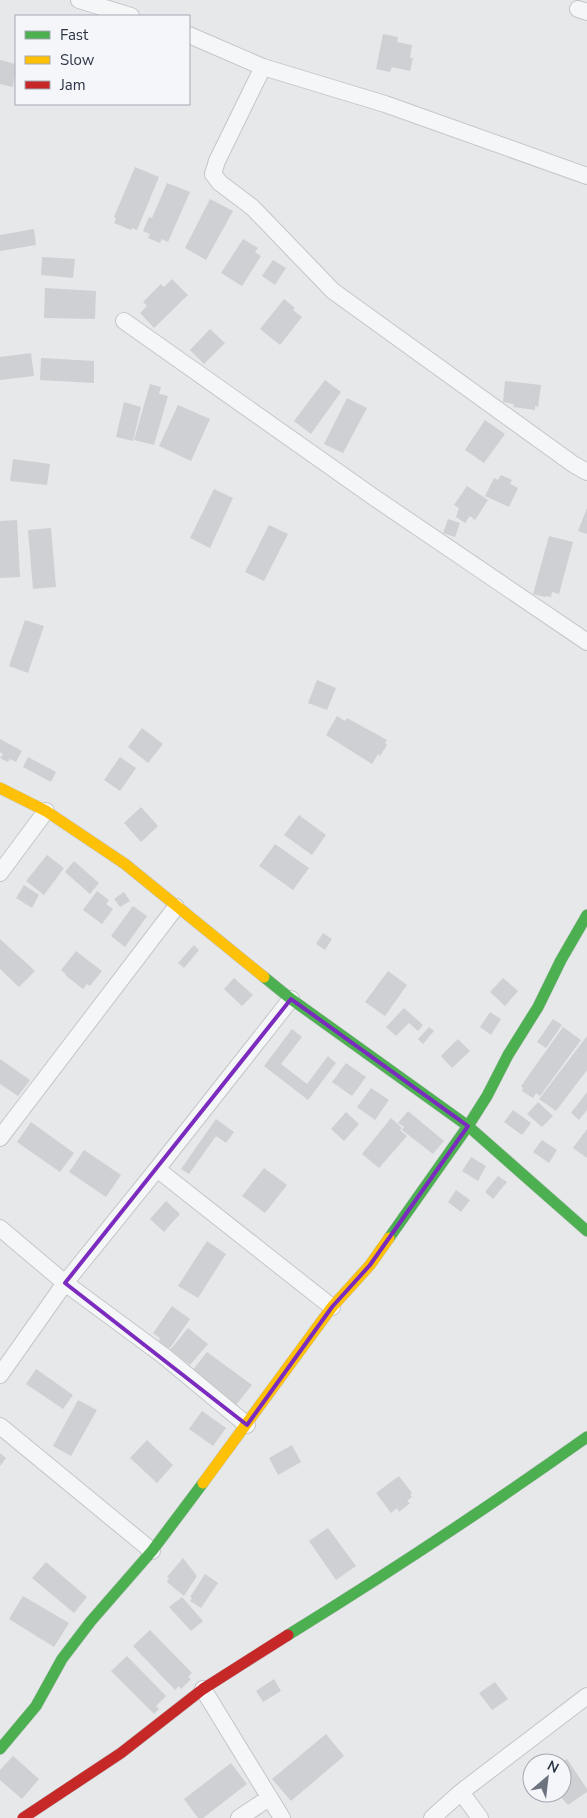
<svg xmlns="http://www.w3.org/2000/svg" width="587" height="1818" font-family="'Nunito Sans',sans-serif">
	<rect width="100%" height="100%" fill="#e6e8ea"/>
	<path fill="#ced0d3" d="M383 34 398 37 397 42 412 45 410 58H413L410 71 392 67 390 72 376 69Z
		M0 60 16 64 13 87 0 84Z
		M135 167 159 177 137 230 132 228 131 230 114 223 116 219 114 217Z
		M167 183 190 192 168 242 162 239 160 243 148 238 150 234 143 231 149 217 152 218Z
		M210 199 233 211 206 260 185 248Z
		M34 229 36 245 0 251V235Z
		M243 239 258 248 255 252 261 256 242 286 221 273Z
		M42 257 75 259 73 278 41 275Z
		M273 260 286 268 275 285 262 276Z
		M172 279 188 295 154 328 140 313 147 306 143 302 161 284 164 287Z
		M45 288 96 291 95 319 44 318Z
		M284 299 295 308 293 310 302 317 280 345 260 329Z
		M210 329 225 343 204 364 190 350Z
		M31 353 34 376 0 380V357Z
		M41 358 94 361V383L40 380Z
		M325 380 341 392 311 434 294 421Z
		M505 381 541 385 538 407 535 406V410L513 407 514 404 503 402Z
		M150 384 161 387 159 394 168 396 154 445 134 440Z
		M347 398 367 408 343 453 324 444Z
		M124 402 141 407 133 441 116 437Z
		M178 405 210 419 191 461 159 446Z
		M485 420 505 434 484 463 465 450Z
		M13 459 50 464 47 485 10 481Z
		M501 475 512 480 510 484 518 488 509 507 485 496 494 478 498 480Z
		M467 486 488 500 475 520 470 516 465 523 456 517 459 508 454 505Z
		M214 489 233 498 210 548 190 538Z
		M587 508V534L578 531Z
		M448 519 460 523 455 537 443 533Z
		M17 520 20 577 0 578V521Z
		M269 525 288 534 264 581 245 572Z
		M51 528 56 587 33 589 28 530Z
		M549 536 573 542 559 594 552 592 551 597 546 596 545 597 533 594Z
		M25 620 44 626 28 673 9 666Z
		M317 680 336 688 327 710 308 703Z
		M337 716 345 721 347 718 387 740 385 743 387 745 380 756 378 754 372 764 326 735Z
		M142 728 163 744 148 763 128 747Z
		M0 739 22 751 16 762 10 759 8 762 0 758 3 754 0 752Z
		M28 757 56 772 51 782 23 767Z
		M120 757 136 768 120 791 104 780Z
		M141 807 158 826 141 842 124 823Z
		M299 815 326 835 312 855 284 835Z
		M275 844 309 868 293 890 259 866Z
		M47 855 64 868 44 895 26 881Z
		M74 861 99 883 90 894 65 872Z
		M24 885 39 895 32 908 16 898Z
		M97 891 109 900 106 904 113 909 102 924 83 910Z
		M124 892 130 901 120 907 114 899Z
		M133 906 147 916 125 947 111 936Z
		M323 933 332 939 325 950 316 944Z
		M0 939 35 971 19 987 0 969Z
		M194 945 199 950 184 968 178 963Z
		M76 951 102 971 90 986 87 984 83 989 65 975 66 974 61 970Z
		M388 971 407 985 385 1016 365 1002Z
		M234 978 253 995 242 1006 224 989Z
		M503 978 518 991 505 1006 490 992Z
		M404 1008 423 1025 418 1031 409 1023 396 1036 386 1027Z
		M490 1012 501 1019 491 1035 480 1027Z
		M553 1019 562 1025 546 1048 537 1042Z
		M429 1027 434 1031 423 1044 418 1039Z
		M563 1027 581 1040 540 1096 536 1093 533 1098 522 1091 523 1088 521 1086Z
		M292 1029 302 1037 281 1064 307 1084 328 1056 336 1063 308 1100 264 1066Z
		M587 1036V1070L556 1111 539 1099Z
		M458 1039 470 1051 452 1068 441 1056Z
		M0 1059 30 1080 18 1096 0 1084Z
		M346 1063 366 1077 352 1096 332 1082Z
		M371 1088 389 1100 375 1120 357 1107Z
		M587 1092V1110L579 1120 571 1113Z
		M538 1102 553 1116 542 1127 527 1114Z
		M513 1110 531 1123 522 1135 504 1122Z
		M408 1111 444 1141 433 1154 402 1130 404 1127 398 1123Z
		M346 1112 359 1124 344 1141 331 1129Z
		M391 1118 402 1128 400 1130 407 1136 379 1168 362 1154Z
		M216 1119 234 1132 226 1143 216 1136 189 1174 181 1169Z
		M31 1122 74 1153 60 1172 17 1142Z
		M587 1129V1158L573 1148Z
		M542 1140 557 1150 549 1163 533 1152Z
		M84 1150 121 1175 106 1197 69 1172Z
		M471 1157 486 1166 478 1181 462 1171Z
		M264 1168 287 1185 265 1213 242 1196Z
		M498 1176 507 1182 493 1199 485 1192Z
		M456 1190 470 1200 461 1212 448 1202Z
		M166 1201 180 1214 164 1232 150 1219Z
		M207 1241 226 1254 198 1298 178 1286Z
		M172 1306 190 1319 170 1348 163 1346 159 1340 160 1338 153 1333Z
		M188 1328 208 1344 190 1365 170 1350Z
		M207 1352 252 1385 236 1405 192 1371Z
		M36 1369 73 1395 63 1409 26 1384Z
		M78 1400 97 1410 71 1456 53 1446Z
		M202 1411 226 1428 213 1446 189 1429Z
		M147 1440 173 1465 157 1483 130 1458Z
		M292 1445 301 1462 278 1475 269 1458Z
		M0 1453 6 1458 0 1466Z
		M399 1476 412 1493 410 1494 412 1497 407 1501 410 1503 399 1512 397 1508 391 1513 376 1493Z
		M328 1528 356 1566 336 1580 309 1541Z
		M183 1558 197 1576 184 1596 167 1582 169 1579 167 1577Z
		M46 1562 87 1597 74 1613 32 1578Z
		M205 1574 218 1583 201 1608 190 1601 192 1598 190 1597Z
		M23 1596 69 1623 54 1647 9 1619Z
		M182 1597 203 1621 191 1631 169 1607Z
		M150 1630 192 1673 188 1677 191 1679 181 1689 179 1686 175 1690 133 1646Z
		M127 1656 166 1696 156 1706 159 1709 154 1714 111 1671Z
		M274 1679 281 1691 263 1702 256 1691Z
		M495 1682 508 1699 492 1710 479 1693Z
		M326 1734 344 1756 291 1801 272 1779Z
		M13 1756 39 1779 22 1799 0 1780V1770Z
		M567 1759 587 1789V1792L568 1805 557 1793H562V1762Z
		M231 1763 247 1784 203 1818H198L184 1799Z"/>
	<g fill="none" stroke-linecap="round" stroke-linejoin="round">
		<defs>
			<path id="street" d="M79 0 131 16
				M578 9 587 12
				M189 35 263 67 385 104 587 176
				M263 67 217 161 213 174 220 183 252 207 333 291 573 464 587 472
				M124 321 372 496 587 642
				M0 873 46 811
				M0 1138 176 907
				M157 1169 332 1307
				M0 1228 65 1283 164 1356 247 1425
				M0 1375 65 1283 157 1169 291 999
				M0 1426 152 1551
				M203 1689 282 1818
				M461 1792 480 1818
				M239 1818 269 1798
				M432 1818 461 1792 587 1696"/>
			<path id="fast" d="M264 977 291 999 468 1126 587 1231
				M389 1238 468 1126 487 1096 508 1055 538 1007 561 960 587 915
				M288 1635C390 1572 490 1506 587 1437
				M0 1749 36 1706 62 1659 91 1621 152 1551 203 1483"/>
			<path id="slow" d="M0 788 46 811 125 864 264 977
				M203 1483 332 1307 370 1265 389 1238"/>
			<path id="jam" d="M23 1818 121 1753 203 1689 288 1635"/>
		</defs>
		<use href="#street" stroke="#c4c6c8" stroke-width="18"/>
		<use href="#fast" stroke="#c4c6c8" stroke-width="12"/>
		<use href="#slow" stroke="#c4c6c8" stroke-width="12"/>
		<use href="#jam" stroke="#c4c6c8" stroke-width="12"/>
		<use href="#street" stroke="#f5f6f7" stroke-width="16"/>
		<use href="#fast" stroke="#4caf50" stroke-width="11"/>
		<use href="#slow" stroke="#ffc107" stroke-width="11"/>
		<use href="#jam" stroke="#c62828" stroke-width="11"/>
	</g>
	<path fill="none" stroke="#7b2cbf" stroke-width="4" stroke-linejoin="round" d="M291 999 468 1126 370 1265 332 1307 247 1425 65 1283Z"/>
	<rect x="15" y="15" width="175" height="90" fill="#f4f6f9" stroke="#a4a8b1"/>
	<rect x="25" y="31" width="25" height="8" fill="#4caf50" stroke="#a4a8b1"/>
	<text x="60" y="40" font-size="15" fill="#2b3445">Fast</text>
	<rect x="25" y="56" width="25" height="8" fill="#ffc107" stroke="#a4a8b1"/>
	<text x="60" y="65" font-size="15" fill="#2b3445">Slow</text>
	<rect x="25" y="81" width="25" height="8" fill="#c62828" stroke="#a4a8b1"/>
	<text x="60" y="90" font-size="15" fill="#2b3445">Jam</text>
	<g transform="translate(547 1778) rotate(28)"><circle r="24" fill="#f4f6f9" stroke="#a4a8b1"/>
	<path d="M0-4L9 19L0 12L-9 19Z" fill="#6c737f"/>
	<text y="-8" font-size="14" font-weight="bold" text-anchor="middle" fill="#2b3445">N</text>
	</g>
</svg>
